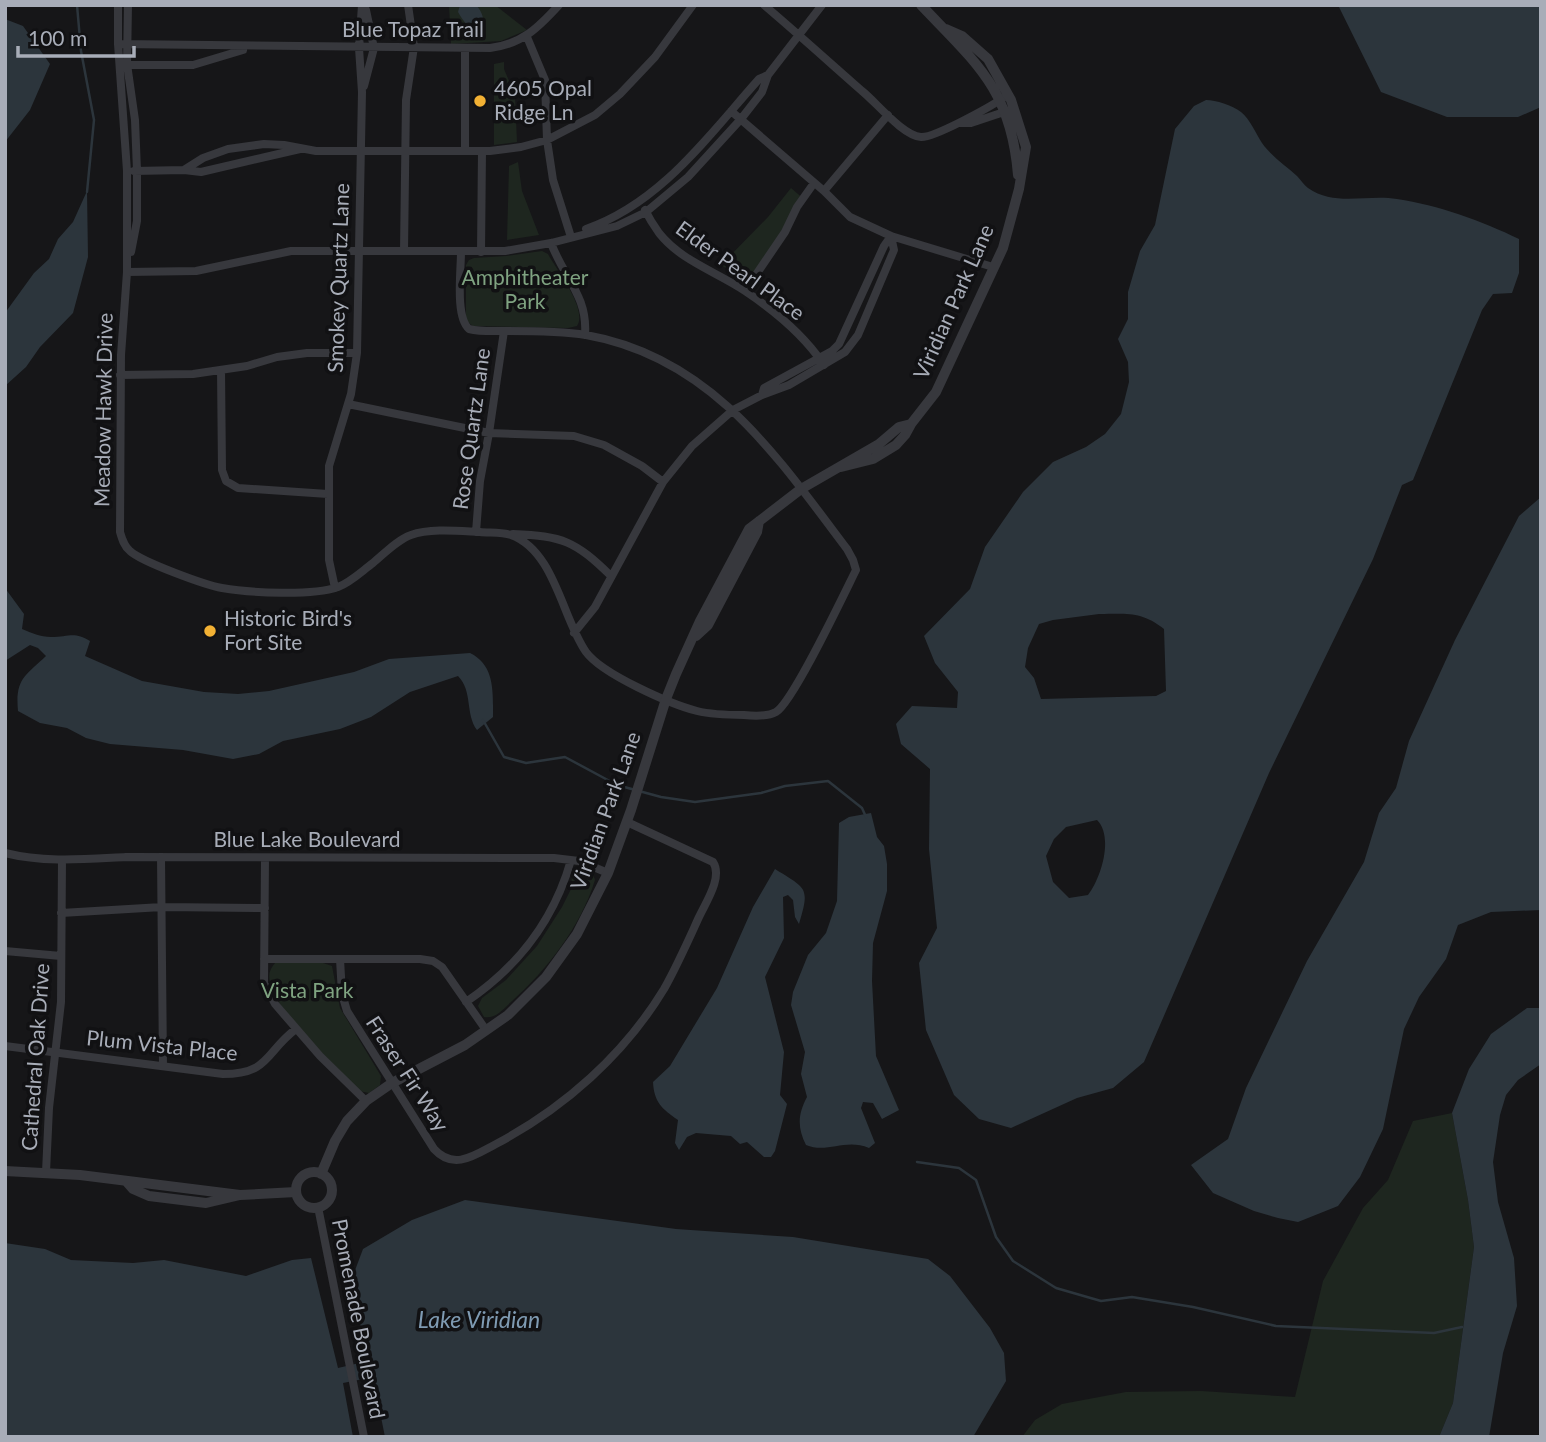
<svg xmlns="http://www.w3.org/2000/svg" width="1546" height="1442" font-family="Lato,sans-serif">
	<rect width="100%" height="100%" fill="#161618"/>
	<path fill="#1e261f" d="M449 5H495L527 30 501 41 451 44Z
		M504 62V69L515 95 517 142 494 145V64Z
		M518 162 522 191 539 235 507 240 509 166Z
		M791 188 805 200 752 285 721 265 768 217Z
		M542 251 548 254C557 271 588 309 577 326L568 328 473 326 466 321V265L469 260 474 258 506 256Z
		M576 870H586L593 874 595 880C581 926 547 970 511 1002 503 1009 496 1019 484 1017L478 1006 482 998 506 980 537 946 562 907 571 889 572 875Z
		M320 962 332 966 340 1008 381 1076 380 1085 369 1093 359 1091C335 1065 277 1015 270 982 268 974 270 969 275 963Z
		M1452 1113 1468 1200 1474 1247 1453 1403 1439 1437H1022L1035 1420 1062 1404 1126 1392 1201 1391 1295 1397 1323 1281 1363 1208 1388 1180 1413 1121Z"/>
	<path fill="#2c353c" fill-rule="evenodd" d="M460 5H476C482 11 486 22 482 30 470 31 463 21 458 12Z
		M1338 5H1541V107L1518 117H1447L1381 92Z
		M5 19 23 26 50 64 30 110 5 142Z
		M1206 100C1216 100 1232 105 1241 112 1250 119 1256 134 1262 143 1272 157 1285 165 1297 176 1301 180 1304 185 1308 188 1335 207 1367 194 1397 199 1438 205 1482 221 1519 239V273L1512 293 1493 294 1482 310 1413 480 1402 485 1373 559 1269 773 1144 1062 1113 1088 1077 1098 1011 1128 979 1119 954 1095 926 1030 919 963 937 928 929 849 930 769 901 744 896 724 912 706 957 708 958 692 935 663 924 636 970 589 985 547 1023 492 1053 462 1086 447 1105 434 1121 414 1129 382 1128 362 1118 339 1128 319V292L1140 251 1155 225 1175 129 1194 106ZM1099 614C1127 614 1141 611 1164 629L1166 691 1156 696 1041 699 1034 678 1025 667 1028 648 1039 624 1053 620ZM1097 820C1114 837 1101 878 1088 895L1069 898 1053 882 1046 856 1054 839 1066 827Z
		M87 191 88 257 73 313 40 347 26 367 5 386V313L34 273 49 259 58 239 73 222Z
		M1541 497V910L1491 912 1458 925 1446 959 1419 997 1404 1029 1383 1129 1360 1177 1338 1206 1298 1222 1278 1218 1254 1211 1213 1193 1191 1165 1228 1139 1246 1088 1307 961 1364 862 1379 813 1396 788 1409 741 1455 640 1519 516Z
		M5 588 24 614 22 629C32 633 40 637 51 637 69 637 74 631 90 641L85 656 142 681 204 692 238 694 269 691 354 672 389 659 470 653C495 665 493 692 493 717L477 730C465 714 473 691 458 676L410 692 371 717 340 729 283 741 259 754 233 759 183 750 110 744 86 738 67 728 40 723 18 711C15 679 25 676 46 656L38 648 30 645 5 661Z
		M871 813 877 837 884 846 887 864V891L873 943 872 981 876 1056 899 1110 882 1119 873 1103 863 1102 861 1108 875 1143 869 1148C845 1138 827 1154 806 1145 797 1127 798 1114 807 1097L801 1074 805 1052 791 1005 793 992 808 955 826 933 837 901 839 823 849 817Z
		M775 869C807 889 810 887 799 924L795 917 793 900 788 895 783 897 784 938 765 977 784 1052 780 1095 787 1104 775 1151 771 1157H764L747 1142 740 1144 731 1136 696 1133 687 1137 679 1150 675 1143 678 1120C662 1109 654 1102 653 1082L670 1066 717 988 753 907Z
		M1527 1008H1541V1064L1518 1080 1506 1095 1500 1115 1493 1162 1498 1202 1514 1258 1517 1306 1503 1353 1489 1437H1439L1453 1403 1474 1247 1468 1200 1452 1113 1469 1069 1491 1034Z
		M465 1200 676 1229 793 1237 928 1259 950 1276 990 1328 1004 1353 1006 1381 973 1437H385L373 1377 343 1383 353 1437H5V1243L45 1249 71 1260 133 1263 164 1260 246 1276 292 1260 311 1258 338 1368 368 1361 351 1281 363 1249 412 1220Z"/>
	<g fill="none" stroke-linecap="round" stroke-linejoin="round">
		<path stroke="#2c353c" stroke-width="2.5" d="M77 5 81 51 94 120 87 192
			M483 720 504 757 526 763 565 757 617 785 661 797 695 802 761 793 785 786 828 781 862 808 866 817
			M917 1162 959 1168 976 1180 996 1237 1013 1261 1056 1288 1101 1301 1132 1297 1193 1307 1276 1326 1434 1333 1462 1327"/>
		<path stroke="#37383d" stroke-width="8" d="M118 5V44L127 171V272L121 355 120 532C122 539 124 546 130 551 142 562 205 585 222 588 251 593 312 596 338 587 351 582 362 571 373 563 385 553 397 540 411 535 430 528 459 531 480 532 489 533 502 532 511 535 555 551 562 618 586 652 602 674 670 704 697 711 713 715 729 715 744 715 754 716 767 717 776 712 793 702 844 594 856 570L853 560 847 549C776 455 711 357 586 335 560 331 533 331 506 331 494 331 481 332 469 329 455 317 461 271 461 252
			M128 5 127 64 135 120 137 171V221L131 252
			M764 5C797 33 829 62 862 91 876 102 903 136 921 137 934 138 990 107 1003 98
			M527 37 545 80 547 140 553 180 571 237
			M118 44 490 48C522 44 538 28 559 5
			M122 65H193L243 50
			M364 86 374 48 366 10
			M731 111 824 191 850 217 891 236 993 267
			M959 123H971L1010 110
			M465 150V48
			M184 170 203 158 228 149 264 144 284 145 316 151H490L521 147 547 140 595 115 620 94 655 57 693 5
			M134 171 184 170 201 172 300 149
			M824 191 888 115
			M645 210C649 218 654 226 659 233 681 261 717 272 745 291 775 311 804 335 824 365
			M586 229C661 203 708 136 759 79L768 75
			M551 243C564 278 588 296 585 335
			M404 251 406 100 414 47 408 5
			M481 252 482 151
			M127 272 196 271 291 251H505L551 243 617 226 646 212 688 177 741 119 762 92 768 75 822 5
			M745 291 785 232 797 207 814 183
			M221 370 222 470 226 481 238 488 328 494
			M120 375 193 374 247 366 277 357 307 353H357
			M762 395 764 388 832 351 839 344 884 246 891 236
			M348 404 489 433 574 436 604 445 642 466 663 482
			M476 532 480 481 489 433 504 331
			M513 534C563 536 575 541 611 576
			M335 588 329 560V466L351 394 357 353 362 92 359 48 362 5
			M574 633 595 607 663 482 692 446 733 410 762 395 789 385 845 352 858 335 894 250 891 236
			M5 853C45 863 86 859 126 857L554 858 579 861 608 873
			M161 857 163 1066
			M265 858 264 983 275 1004 320 1056 366 1101
			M61 913 162 907 265 908
			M5 951 61 956
			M264 959H420L433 961 442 967 486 1030
			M340 959 342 994 347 1011 434 1149C454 1171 475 1155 496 1144 564 1108 624 1055 664 989 677 966 688 941 699 917 706 902 723 877 713 862L627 822
			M466 1002C518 967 554 920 571 860
			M5 1046 223 1074C270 1074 265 1052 296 1029
			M46 1172 49 1108 61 1002 62 860
			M318 1207 364 1437"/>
		<path stroke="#37383d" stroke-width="10" d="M921 5C976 63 1011 89 1018 175
			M841 467 873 459 896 445 905 435 911 424 936 392 1003 248 1019 189 1026 147 1011 100 988 59 962 36 946 29
			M696 636 708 625 757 532 759 521
			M5 1171 80 1175 240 1195
			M296 1190a18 18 0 1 1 36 0a18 18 0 1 1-36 0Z
			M321 1174 335 1141 347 1121 366 1101 392 1083 465 1045 508 1015 546 977 577 934 608 873 631 810 666 699 676 674 700 621 749 529 801 489 879 444 899 427 911 424
			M126 1181 133 1189 149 1196 206 1203 240 1195 296 1192"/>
	</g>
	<g fill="#f2b134" stroke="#111113" stroke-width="2.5">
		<circle cx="480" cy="101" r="7"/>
		<circle cx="210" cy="631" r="7"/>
	</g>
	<g text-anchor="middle" stroke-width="7" stroke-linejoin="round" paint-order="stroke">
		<g font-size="21" fill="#a8adb8" stroke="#111113">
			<text x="413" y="37">Blue Topaz Trail</text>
			<text transform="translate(740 271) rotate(36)" y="7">Elder Pearl Place</text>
			<text transform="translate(339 278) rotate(-88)" y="7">Smokey Quartz Lane</text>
			<text transform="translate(954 302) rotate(-66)" y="7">Viridian Park Lane</text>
			<text transform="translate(104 410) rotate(-89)" y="7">Meadow Hawk Drive</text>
			<text transform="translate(472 429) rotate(-82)" y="7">Rose Quartz Lane</text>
			<text transform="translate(606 811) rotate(-70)" y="7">Viridian Park Lane</text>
			<text x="307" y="847">Blue Lake Boulevard</text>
			<text transform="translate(162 1046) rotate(6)" y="7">Plum Vista Place</text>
			<text transform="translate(36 1057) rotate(-86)" y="7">Cathedral Oak Drive</text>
			<text transform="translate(407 1074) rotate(57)" y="7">Fraser Fir Way</text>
			<text transform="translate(358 1319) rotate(79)" y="7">Promenade Boulevard</text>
		</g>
		<g font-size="21" fill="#a8adb8" stroke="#111113" text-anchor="start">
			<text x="494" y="96">4605 Opal<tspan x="494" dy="24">Ridge Ln</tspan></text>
			<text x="224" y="626">Historic Bird's<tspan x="224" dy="24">Fort Site</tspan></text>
		</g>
		<g font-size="21" fill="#7fa381" stroke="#111113">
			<text x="525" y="285">Amphitheater<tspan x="525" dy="24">Park</tspan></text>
			<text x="307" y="998">Vista Park</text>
		</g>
		<g font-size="23" font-style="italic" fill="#7f9bb3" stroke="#111113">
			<text x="479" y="1328">Lake Viridian</text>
		</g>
	</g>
	<rect width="1546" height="1442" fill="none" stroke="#a8adb8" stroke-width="14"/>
	<path d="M18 46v10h116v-10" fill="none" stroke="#a8adb8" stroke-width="3.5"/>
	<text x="28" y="46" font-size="21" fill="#a8adb8" stroke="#111113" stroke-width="5" paint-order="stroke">100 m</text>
</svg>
